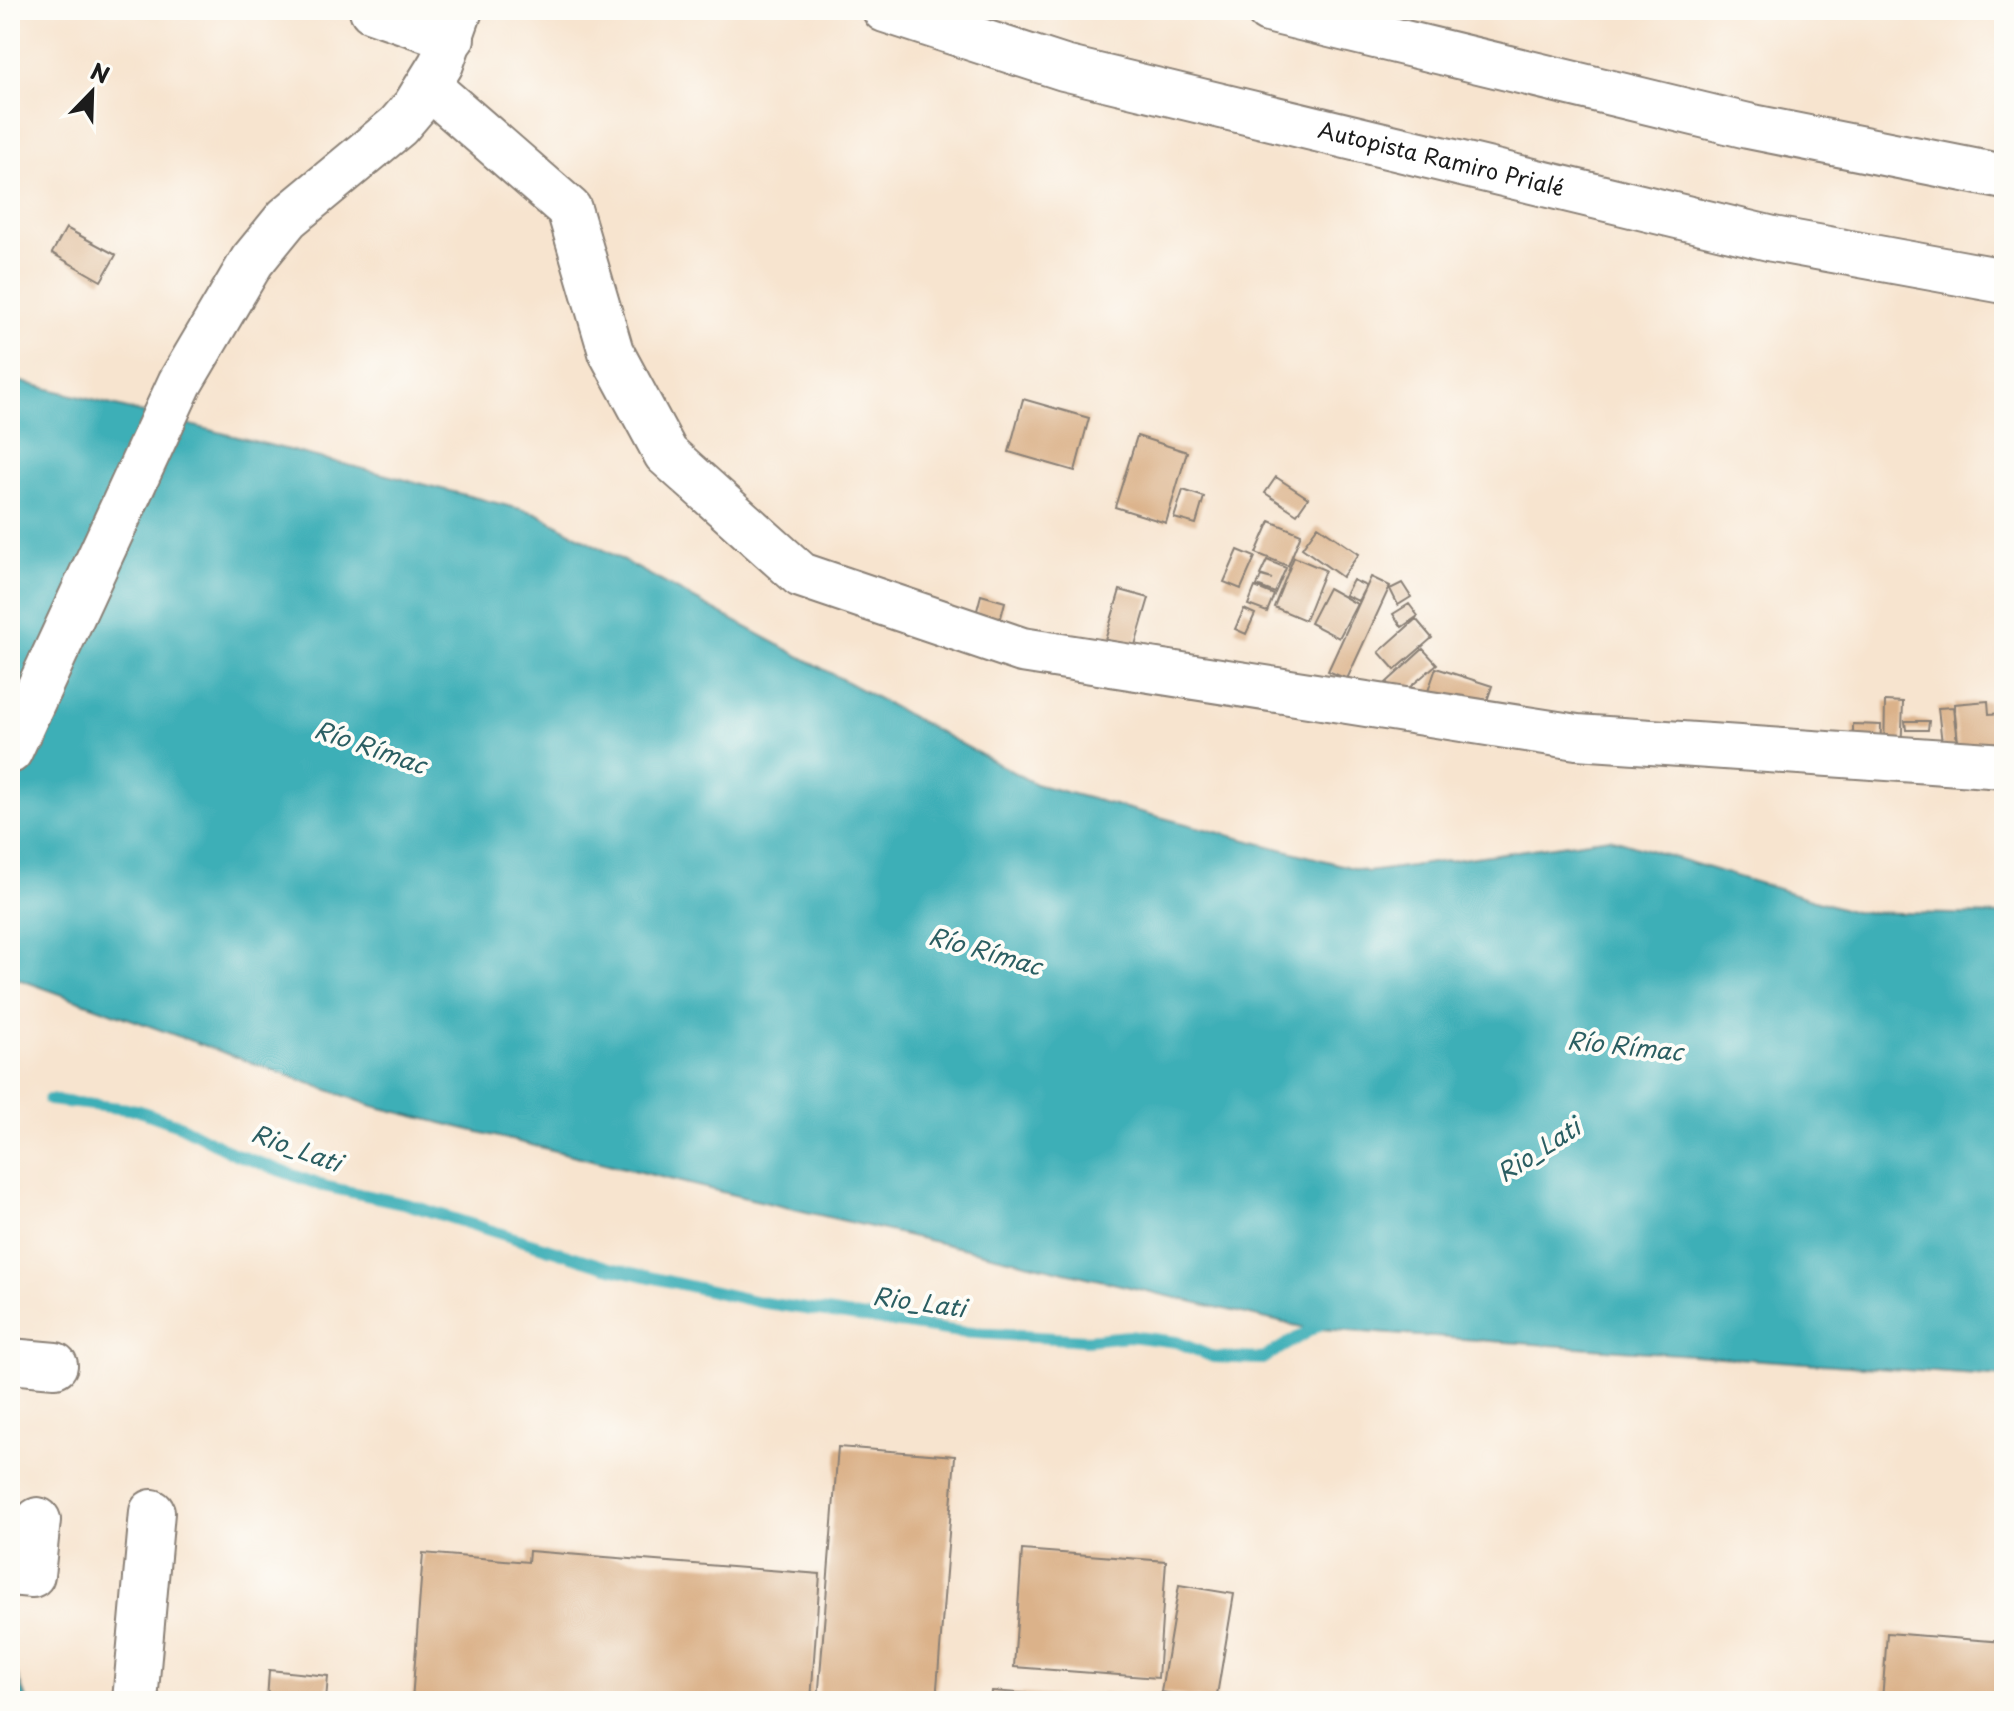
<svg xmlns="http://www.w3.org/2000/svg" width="2014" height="1711" font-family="'Playpen Sans',sans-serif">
	<rect width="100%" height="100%" fill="#fdfcf7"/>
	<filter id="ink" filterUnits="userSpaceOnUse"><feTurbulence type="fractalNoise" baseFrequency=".0125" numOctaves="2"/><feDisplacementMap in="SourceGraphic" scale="16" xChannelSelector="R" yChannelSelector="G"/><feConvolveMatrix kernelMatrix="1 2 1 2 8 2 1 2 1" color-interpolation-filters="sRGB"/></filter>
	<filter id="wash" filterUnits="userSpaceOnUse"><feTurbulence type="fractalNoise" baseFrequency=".006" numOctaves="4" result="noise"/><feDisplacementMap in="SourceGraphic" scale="32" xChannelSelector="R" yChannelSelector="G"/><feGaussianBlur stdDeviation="1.8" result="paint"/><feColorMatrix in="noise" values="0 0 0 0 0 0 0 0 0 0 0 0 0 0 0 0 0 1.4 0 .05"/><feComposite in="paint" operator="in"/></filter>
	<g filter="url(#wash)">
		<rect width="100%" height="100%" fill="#f7e4cf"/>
		<path fill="#3eafb7" stroke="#2d666a" stroke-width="2" d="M10 379 536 513 1035 784 1368 872 1610 838 1854 912 2004 915V1377L1306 1328 742 1197 373 1106 10 976Z
			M10 1656 27 1701H10Z"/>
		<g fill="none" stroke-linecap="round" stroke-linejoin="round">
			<path stroke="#3eafb7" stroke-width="12" d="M49 1100 137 1110 179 1125 235 1154 323 1186 407 1204 606 1267 759 1302 960 1332 1086 1340 1129 1336 1177 1342 1213 1357 1262 1359 1329 1319"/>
		</g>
		<g id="blocks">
			<path fill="#dbb28a" d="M66 228 116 255 101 281 52 253Z
				M1023 399 1089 418 1075 471 1009 452Z
				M1137 436 1187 452 1166 523 1115 507Z
				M1276 477 1308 498 1297 514 1265 493Z
				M1183 490 1204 497 1196 524 1174 518Z
				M1270 521 1301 534 1288 566 1256 553Z
				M1318 526 1359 554 1342 577 1302 548Z
				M1238 550 1255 557 1241 589 1224 582Z
				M1294 557 1325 570 1305 620 1274 607Z
				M1267 560 1286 568 1275 593 1257 586 1261 576 1272 579 1260 575Z
				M1371 577 1390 586 1347 679 1328 671Z
				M1353 580 1366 586 1358 601 1345 595Z
				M1402 583 1411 597 1398 605 1390 589Z
				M1255 587 1274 595 1267 612 1248 605Z
				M1328 588 1357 604 1339 638 1310 623Z
				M1120 590 1149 598 1133 652 1104 644Z
				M981 595 1005 602 999 625 975 618Z
				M1409 604 1418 616 1402 627 1393 614Z
				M1244 609 1255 614 1246 634 1235 629Z
				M1416 619 1432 638 1395 670 1379 652Z
				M1423 649 1437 664 1389 705 1374 694Z
				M1436 668 1492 686 1481 719 1425 700Z
				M1885 701 1903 702 1901 757 1884 756Z
				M1988 701 1989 714 2004 713V749L1960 761 1954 704Z
				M1953 707 1959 760 1944 761 1938 708Z
				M1905 721H1929L1928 730H1906Z
				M1853 724 1881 725 1880 755 1853 754Z
				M838 1447 955 1456 936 1701H818Z
				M1022 1550 1166 1561 1158 1678 1014 1667Z
				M529 1551 820 1574 811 1701H412L423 1553 528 1562Z
				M1179 1585 1234 1594 1216 1701 1161 1692Z
				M1887 1633 2004 1642V1701H1882Z
				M269 1670 328 1676 326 1701H267Z
				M992 1691 1069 1697V1701H991Z
				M1102 1693 1159 1699V1701H1101Z"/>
		</g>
	</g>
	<g filter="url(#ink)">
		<use href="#blocks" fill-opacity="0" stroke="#8a8076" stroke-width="2"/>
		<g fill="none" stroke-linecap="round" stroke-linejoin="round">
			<defs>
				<path id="minor" d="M372 10 452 38
					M429 87 569 209 611 352 666 454 801 575 1022 650 1577 737 2004 766
					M10 751 180 383 252 261 287 218 398 126 415 106 441 64 460 10
					M10 1361 55 1365
					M10 1573 32 1575 38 1520
					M135 1701 152 1512"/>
				<g id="highway">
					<path id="s1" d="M885 10 1064 68 1773 239 2004 281"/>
					<path d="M1268 10 1748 126 2004 177"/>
				</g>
			</defs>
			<use href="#minor" stroke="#8a8076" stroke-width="48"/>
			<use href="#highway" stroke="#8a8076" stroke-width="48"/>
			<use href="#minor" stroke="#fff" stroke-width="44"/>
			<use href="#highway" stroke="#fff" stroke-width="44"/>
		</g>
	</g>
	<g text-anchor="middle" stroke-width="8" stroke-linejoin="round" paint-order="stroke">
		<g font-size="22" fill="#1c1c1c" stroke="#fdfcf7">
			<text dy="8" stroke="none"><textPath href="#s1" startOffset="576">Autopista Ramiro Prialé</textPath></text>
		</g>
		<g font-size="24" font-style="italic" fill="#2b5e62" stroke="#fdfcf7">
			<text transform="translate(370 748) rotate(19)" y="8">Río Rímac</text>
			<text transform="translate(985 952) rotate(16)" y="8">Río Rímac</text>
			<text transform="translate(1625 1047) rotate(6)" y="8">Río Rímac</text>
			<text transform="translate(296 1149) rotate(20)" y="8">Rio_Lati</text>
			<text transform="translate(1539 1151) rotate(-33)" y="8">Rio_Lati</text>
			<text transform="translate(919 1303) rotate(8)" y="8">Rio_Lati</text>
		</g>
	</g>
	<rect width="2014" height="1711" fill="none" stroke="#fdfcf7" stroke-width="40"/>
	<g transform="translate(92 92) rotate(23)" stroke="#fdfcf7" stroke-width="6" paint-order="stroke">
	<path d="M0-6L14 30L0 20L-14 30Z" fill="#1c1c1c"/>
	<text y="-12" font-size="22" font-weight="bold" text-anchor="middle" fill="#1c1c1c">N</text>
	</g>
</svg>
